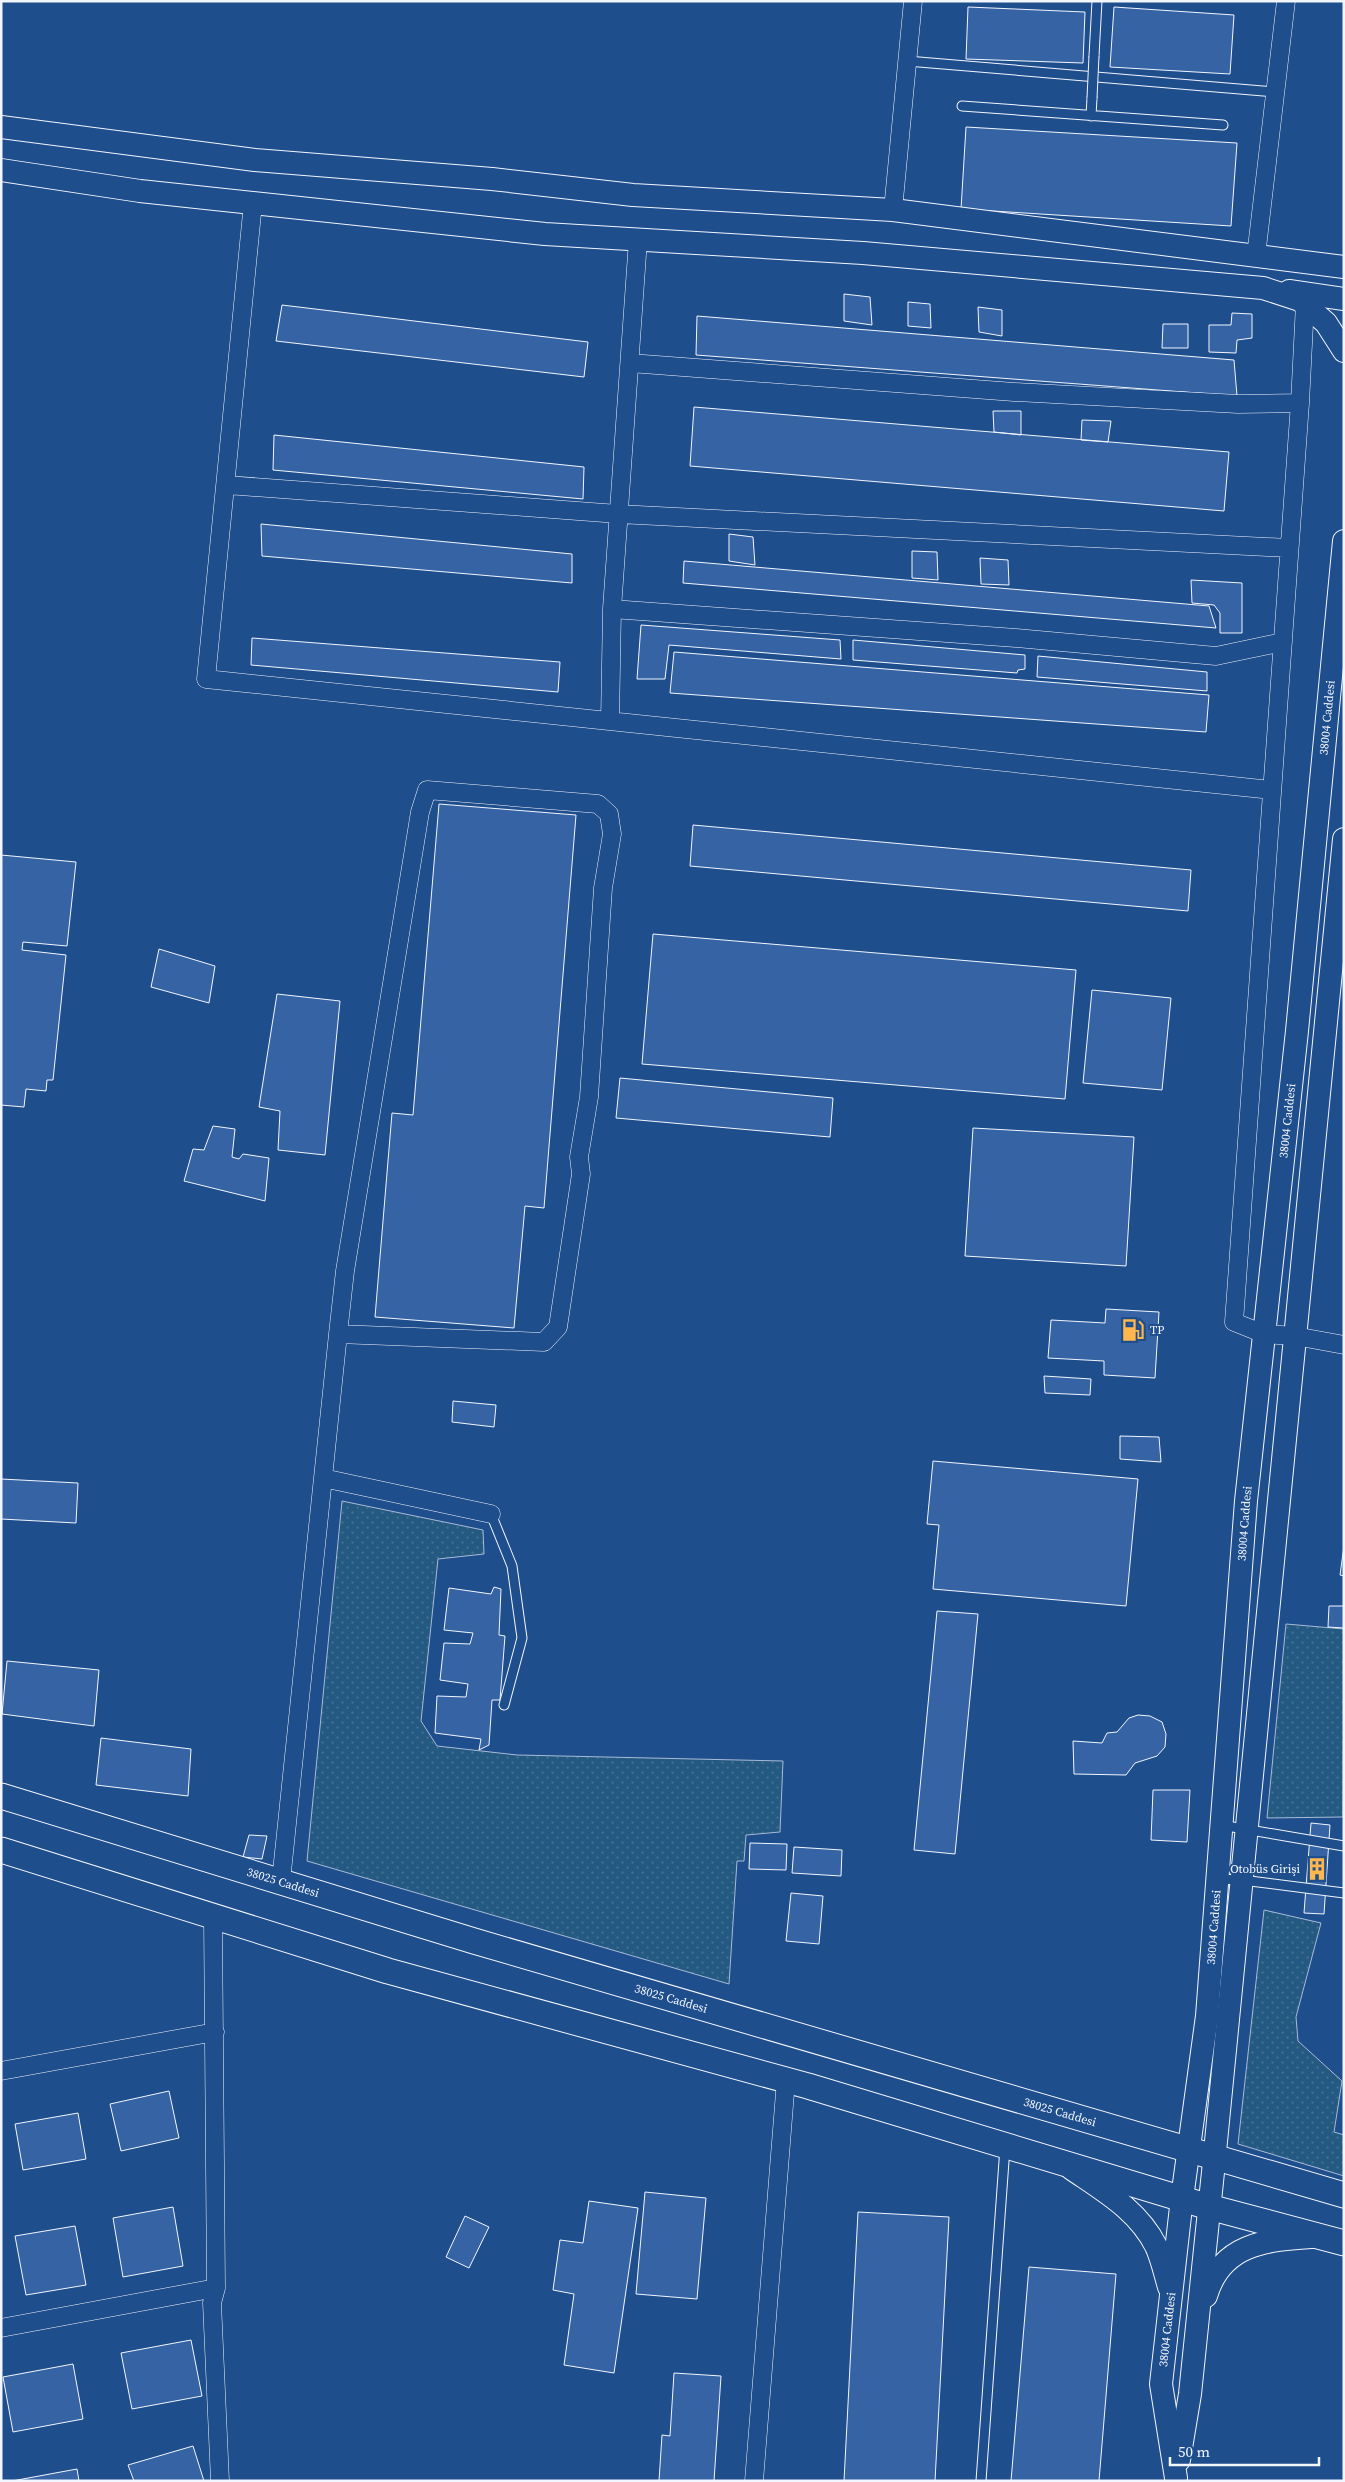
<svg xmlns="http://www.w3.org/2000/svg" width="1345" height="2482" font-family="'Source Serif 4',serif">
	<defs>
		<pattern id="grass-dots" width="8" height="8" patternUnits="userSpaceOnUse" patternTransform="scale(1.25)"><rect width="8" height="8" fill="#245a82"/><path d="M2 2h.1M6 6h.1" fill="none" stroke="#447295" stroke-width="1.8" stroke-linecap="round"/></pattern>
	</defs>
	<rect width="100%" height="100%" fill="#1f4e8c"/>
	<path fill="url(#grass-dots)" stroke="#a8bbd7" d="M342 1501 483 1530 484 1554 438 1559 421 1721 437 1746 517 1755 783 1761 780 1832 746 1835 744 1861H737L729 1984 307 1861Z
		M1286 1624 1344 1629 1343 1817 1267 1818Z
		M1264 1910 1321 1923 1296 2017 1298 2041 1342 2081 1334 2132 1344 2135V2176L1238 2144Z"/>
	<path fill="#3563a3" stroke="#f2f6ff" d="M968 7 1085 12 1083 63 966 59Z
		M1114 7 1234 15 1230 74 1110 67Z
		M966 127 1237 143 1231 226 961 209Z
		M844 294 870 297 872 325 844 321Z
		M908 302 930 304 931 328 908 326Z
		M282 305 588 342 584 377 276 341Z
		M978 307 1002 310V336L979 332Z
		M1232 313 1252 314V338L1237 340 1236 353 1209 352V325H1231Z
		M697 316 1234 360 1237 396 696 355Z
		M1163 324H1188V348H1162Z
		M694 407 1229 452 1224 511 690 466Z
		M993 411H1021V435L994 432Z
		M1082 420 1111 421 1108 442 1081 440Z
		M274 435 584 467 583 499 273 470Z
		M261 524 572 554V583L262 556Z
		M729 534 753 537 755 565 729 561Z
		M912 551 937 552 938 580 912 578Z
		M980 558 1008 560 1009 585 981 584Z
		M684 561 1209 606 1216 628 683 583Z
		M1191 580 1242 583V633H1220V613L1214 605 1192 603Z
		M641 625 840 640 841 659 669 645 665 679H637Z
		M252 638 560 662 558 692 251 665Z
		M853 640 1025 655V669L1018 670 1017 673 853 660Z
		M674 652 1209 695 1206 732 670 693Z
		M1038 656 1207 672V691L1037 677Z
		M439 804 576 815 544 1208 525 1206 514 1328 375 1317 392 1113 413 1115Z
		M693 825 1191 870 1188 911 690 866Z
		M1 855 76 862 67 946 23 942 22 950 66 955 53 1080H47L46 1091 26 1089 24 1107 1 1105Z
		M653 934 1076 970 1065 1099 642 1064Z
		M159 949 215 966 209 1003 151 987Z
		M1092 990 1171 998 1162 1090 1083 1083Z
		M277 994 340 1001 325 1155 278 1150 280 1111 259 1107Z
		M620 1078 833 1098 830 1137 616 1118Z
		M213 1126 235 1129 232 1157 239 1159 243 1154 269 1158 265 1201 184 1181 193 1149 204 1150Z
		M973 1128 1134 1137 1126 1266 965 1256Z
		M1106 1309 1159 1312 1155 1378 1104 1375V1361L1048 1358 1051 1320 1105 1323Z
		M1044 1376 1091 1379 1090 1395 1045 1393Z
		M453 1401 496 1405 494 1427 452 1422Z
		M1120 1436 1159 1437 1161 1462 1120 1459Z
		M933 1461 1138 1479 1126 1606 933 1589 939 1525 927 1524Z
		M1 1479 78 1483 76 1523 1 1519Z
		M1344 1546V1576L1340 1575Z
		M494 1587 501 1589 499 1635 505 1636 500 1700H492L489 1745 479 1750 481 1739 435 1733 437 1696 466 1697 468 1684 440 1680 444 1643 470 1644 473 1633 444 1630 449 1588 491 1594Z
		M1329 1606H1344V1628L1328 1627Z
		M937 1611 978 1614 955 1854 914 1850Z
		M7 1661 99 1670 94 1726 2 1714Z
		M1138 1715 1150 1716 1162 1722 1166 1734 1165 1747 1157 1756 1135 1763 1126 1775 1074 1774 1073 1741 1102 1743 1107 1733 1117 1732 1129 1718Z
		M101 1738 191 1749 188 1796 96 1785Z
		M1153 1790H1190L1187 1842 1151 1840Z
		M1311 1823 1330 1825 1324 1914 1304 1913Z
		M249 1835 267 1836 262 1859 243 1857Z
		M750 1843 787 1844 786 1870 749 1869Z
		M794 1847 842 1850 841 1876 792 1873Z
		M791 1893 823 1896 819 1944 786 1941Z
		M169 2091 179 2138 121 2151 110 2104Z
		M78 2113 86 2159 23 2170 15 2124Z
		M645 2192 706 2198 697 2299 636 2294Z
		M589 2201 638 2208 614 2373 564 2365 574 2294 553 2290 560 2240 583 2243Z
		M173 2207 183 2266 123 2277 113 2218Z
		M858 2212 949 2217 935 2481H844Z
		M465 2216 489 2227 469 2268 446 2257Z
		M75 2226 86 2285 26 2295 15 2236Z
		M1029 2267 1116 2274 1099 2481H1011Z
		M191 2340 202 2396 132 2409 121 2353Z
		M73 2364 83 2419 13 2432 3 2377Z
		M674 2373 721 2376 714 2481H659L662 2435 670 2436Z
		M193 2446 204 2481H134L128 2465Z
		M77 2469 79 2481H12Z"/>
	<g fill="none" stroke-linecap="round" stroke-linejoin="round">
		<defs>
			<path id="service" d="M1094 56 1097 1
				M907 61 1275 92
				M962 106 1223 125
				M1091 116 1092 98
				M491 1514 512 1566 522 1638 504 1705
				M1221 1825 1344 1846
				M1217 1879 1242 1880 1344 1893
				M981 2481 1005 2147"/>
			<path id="minor" d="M253 203 206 679 1272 790
				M893 210 913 1
				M1256 256 1286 1
				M1305 304 1300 403 1234 1322 1264 1334 1295 1336 1344 1345
				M630 363 1014 392 1238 404 1300 403
				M227 485 618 514 1288 548
				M612 609 1016 638 1216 656 1283 642
				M610 721 612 609 638 240
				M323 1478 491 1514
				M281 1881 338 1334 345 1271 420 812 427 790 598 804 609 814 612 834 603 888 589 1097 579 1157 581 1174 558 1327 544 1342 338 1334
				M213 1917 216 2288 212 2303 220 2481
				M1 2071 215 2032
				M1 2328 216 2288
				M754 2481 786 2080"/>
			<g id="tertiary">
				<path d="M1 127 255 160 492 179 633 195 893 210 1344 267"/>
				<path d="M1 170 140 191 545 234 863 253 1263 288 1300 300 1326 323 1344 351"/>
				<path d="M1289 291 1344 299"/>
				<path d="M1072 2169C1104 2191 1138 2210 1156 2246 1162 2259 1165 2274 1169 2287"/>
				<path d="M1206 2296C1221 2244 1265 2240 1311 2237"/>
				<path d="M1179 2460 1190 2394 1213 2172 1344 839"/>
				<path id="s1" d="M1176 2478 1161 2384 1182 2198 1207 2016 1246 1501 1297 1031 1344 541"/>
			</g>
			<g id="secondary">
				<path id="s2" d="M1 1796 474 1941 1344 2195"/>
				<path d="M1 1850 388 1971 808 2086 1209 2207 1344 2243"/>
			</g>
		</defs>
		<use href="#service" stroke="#f2f6ff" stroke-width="11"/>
		<use href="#minor" stroke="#f2f6ff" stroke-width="19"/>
		<use href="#tertiary" stroke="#f2f6ff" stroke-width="24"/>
		<use href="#secondary" stroke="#f2f6ff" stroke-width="27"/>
		<use href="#service" stroke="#1f4e8c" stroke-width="9"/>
		<use href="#minor" stroke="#1f4e8c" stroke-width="18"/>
		<use href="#tertiary" stroke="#1f4e8c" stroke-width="22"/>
		<use href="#secondary" stroke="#1f4e8c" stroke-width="25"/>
		<defs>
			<path id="service-bridge" d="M1092 98 1094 56"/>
		</defs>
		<use href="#service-bridge" stroke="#f2f6ff" stroke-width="11" stroke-linecap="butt"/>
		<use href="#service-bridge" stroke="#1f4e8c" stroke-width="9"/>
	</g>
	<defs>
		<symbol id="fuel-bare" viewBox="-9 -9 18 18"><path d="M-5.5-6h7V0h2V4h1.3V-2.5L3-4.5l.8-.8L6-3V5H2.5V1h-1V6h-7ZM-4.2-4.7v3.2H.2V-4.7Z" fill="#ffb74d" stroke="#1f4e8c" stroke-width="2.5" paint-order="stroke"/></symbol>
		<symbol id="building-bare" viewBox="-9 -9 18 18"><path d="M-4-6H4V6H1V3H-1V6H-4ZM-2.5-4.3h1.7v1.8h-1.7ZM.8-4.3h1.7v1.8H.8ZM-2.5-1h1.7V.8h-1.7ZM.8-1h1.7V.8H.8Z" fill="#ffb74d" stroke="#1f4e8c" stroke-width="2.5" paint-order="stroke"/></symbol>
	</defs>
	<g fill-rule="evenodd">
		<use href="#fuel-bare" x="1117" y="1314" width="32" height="32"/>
		<use href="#building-bare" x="1301" y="1853" width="32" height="32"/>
	</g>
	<g text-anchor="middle" stroke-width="4" stroke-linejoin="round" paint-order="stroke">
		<g font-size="12" fill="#f2f6ff" stroke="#1f4e8c">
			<text dy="4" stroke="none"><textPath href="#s1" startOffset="1770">38004 Caddesi</textPath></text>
			<text dy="4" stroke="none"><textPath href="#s1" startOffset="1365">38004 Caddesi</textPath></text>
			<text dy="4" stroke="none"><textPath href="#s1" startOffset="960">38004 Caddesi</textPath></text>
			<text dy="4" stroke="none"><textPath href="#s2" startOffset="295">38025 Caddesi</textPath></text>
			<text dy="4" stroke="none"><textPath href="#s1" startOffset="555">38004 Caddesi</textPath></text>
			<text dy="4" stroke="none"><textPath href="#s2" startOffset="700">38025 Caddesi</textPath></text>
			<text dy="4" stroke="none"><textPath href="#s2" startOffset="1105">38025 Caddesi</textPath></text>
			<text dy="4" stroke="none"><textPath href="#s1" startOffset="150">38004 Caddesi</textPath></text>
		</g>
		<g font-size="12" fill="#f2f6ff" stroke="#1f4e8c" text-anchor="start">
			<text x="1150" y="1334">TP</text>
			<text x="1300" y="1873" text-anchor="end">Otobüs Girişi</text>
		</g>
	</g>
	<rect width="1345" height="2482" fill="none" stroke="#f2f6ff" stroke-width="5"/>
	<path d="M1170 2457v8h149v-8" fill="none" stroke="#f2f6ff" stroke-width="2.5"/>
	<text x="1178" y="2457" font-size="15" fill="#f2f6ff" stroke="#1f4e8c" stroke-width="4" paint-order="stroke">50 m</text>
</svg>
